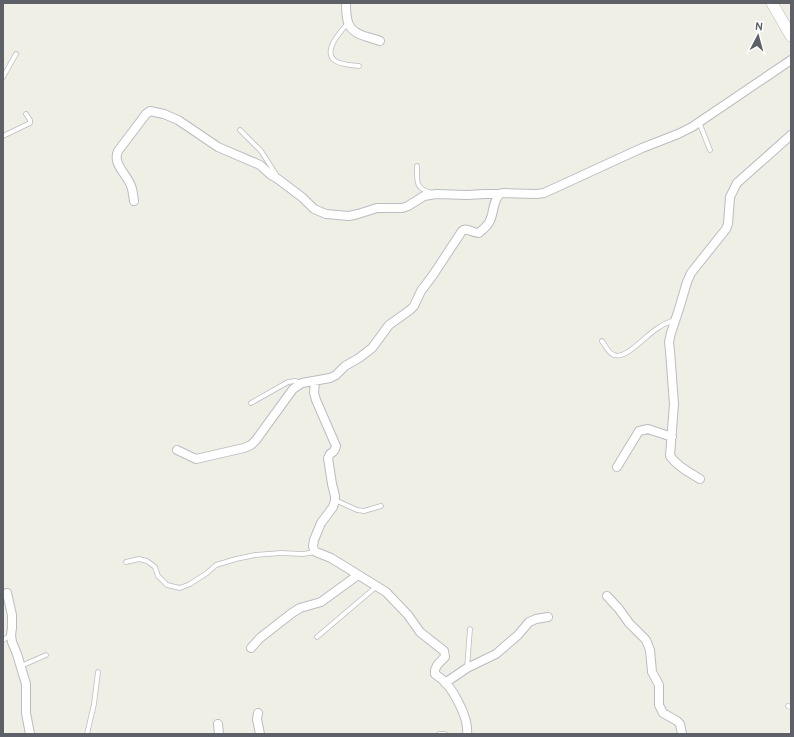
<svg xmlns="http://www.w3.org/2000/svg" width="794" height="737" font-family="Cabin,sans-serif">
	<rect width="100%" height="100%" fill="#f0efe6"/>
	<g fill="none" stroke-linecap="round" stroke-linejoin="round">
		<defs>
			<path id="lane" d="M348 23C341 31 323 50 334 60 340 65 351 65 359 66
				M3 77 16 54
				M699 122 710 150
				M240 130 261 151 277 176
				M3 136 30 123V120L26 114
				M417 166C417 181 415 189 432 193
				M602 341C605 345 608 353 614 355 626 360 647 334 658 328 663 324 669 322 675 320
				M251 403 288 382 295 381 302 383
				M335 500 357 510 364 511 381 506
				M126 562 139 559 147 561 155 567 158 576 167 585 180 588 190 584 207 573 216 565 236 559 255 555 281 553 303 554 316 552
				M317 637 377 586
				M3 640 11 635
				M21 666 46 655
				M467 668 470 629
				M788 706 791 707
				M87 734 94 704 98 672
				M439 734H445"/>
			<path id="street" d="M346 3C346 9 346 16 348 22 351 35 370 37 380 41
				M134 201C133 196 133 190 131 186 127 174 112 164 118 151L146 114 150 111 164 114 178 120 218 147 260 165 271 175 278 179 303 198 314 209 326 214 349 216 358 214 377 208H402L408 206 424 196 436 194 467 195 485 194H500L503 193 536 194 544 193 642 148 678 134 692 127 791 60
				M315 381 314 393 316 400 336 446 335 449 333 452 330 454 328 458 332 484 335 496V500L333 507 321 523 314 540 313 546 314 550 316 552 331 558 386 592 408 615 420 632 444 651 445 657C440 662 434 666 435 674 439 677 442 679 445 682 455 693 469 719 467 734
				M177 450 196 459 244 448 251 445 256 440 293 389 302 383 330 378 336 375 345 366 359 358 372 348 389 325 410 310 414 306 421 291 433 275 462 231C467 227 472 233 479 233 482 230 486 227 488 224 495 215 491 203 500 194
				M617 467 639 431 648 429 672 437
				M700 479C690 473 677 466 670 456L674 404 670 351 669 342 671 333 679 309 687 282 691 273 726 229 728 224 730 197 737 183 791 135
				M7 593 12 615V628L11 635 12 642 17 654 26 684V713L30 734
				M607 596 619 609 629 623 646 640 650 650 652 672 659 685V705L663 713 677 721 680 724 682 734
				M251 648 260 638 292 613 300 608 321 602 358 575
				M445 683 467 668 496 654 518 635 529 622 536 619 548 617
				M258 713 257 719 260 734
				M218 724 219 734"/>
			<path id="secondary" d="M772 3 791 36"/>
		</defs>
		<use href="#lane" stroke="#babcc1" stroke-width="5.5"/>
		<use href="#street" stroke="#babcc1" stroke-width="10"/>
		<use href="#secondary" stroke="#bbbdc3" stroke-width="12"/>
		<use href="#lane" stroke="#fff" stroke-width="4"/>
		<use href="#street" stroke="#fff" stroke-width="8"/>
		<use href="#secondary" stroke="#fff" stroke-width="11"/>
	</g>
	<rect width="794" height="737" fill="none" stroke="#5d6066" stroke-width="8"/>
	<g transform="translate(758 36) rotate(6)" stroke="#ffffff" stroke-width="3" paint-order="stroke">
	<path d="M0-3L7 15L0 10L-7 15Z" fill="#5d6066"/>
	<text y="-6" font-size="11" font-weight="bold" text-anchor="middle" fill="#5d6066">N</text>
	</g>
</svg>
